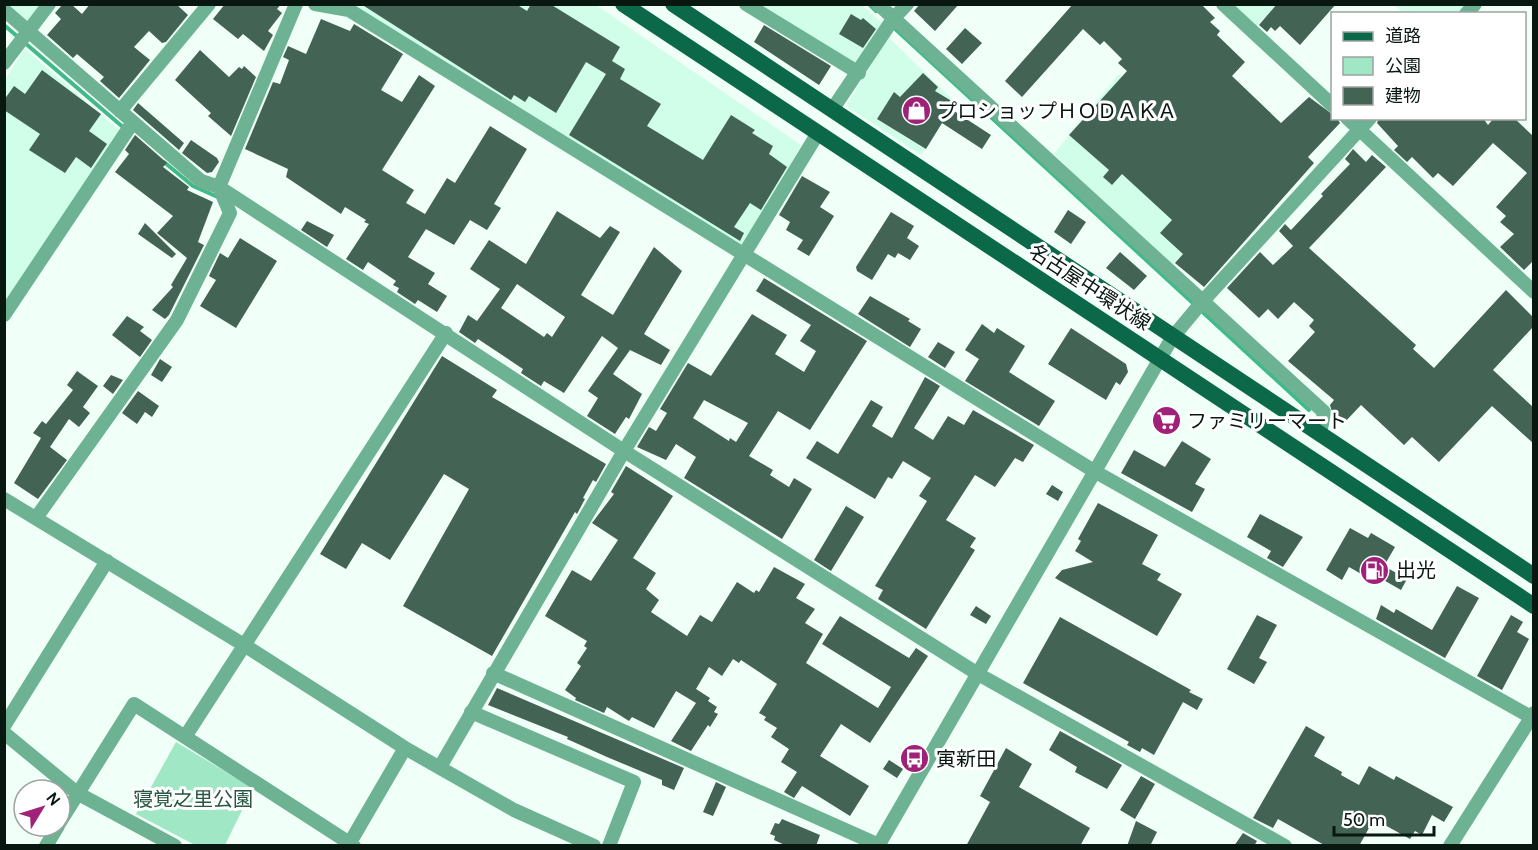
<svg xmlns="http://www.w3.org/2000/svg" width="1538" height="850" font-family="Cabin,'Noto Sans JP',sans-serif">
	<rect width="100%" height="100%" fill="#f0fff7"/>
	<path fill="#d1fee8" d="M5 4 43 5 26 24Z
		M349 4 596 5 801 145 744 248Z
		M752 5H862L882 23 857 68Z
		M1231 5H1277L1256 27Z
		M1394 5H1468L1459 14 1404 13Z
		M888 37 956 103 921 155 846 106Z
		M25 49 120 131 5 303V79Z
		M1119 74 1243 186 1170 268 1054 154Z"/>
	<path fill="#a0e7c6" d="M176 742 253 788 225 845H195L136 814Z"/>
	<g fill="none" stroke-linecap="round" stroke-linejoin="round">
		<path stroke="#42b98b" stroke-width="4" d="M869 4 876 11
			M4 25 124 128
			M892 26 1309 410
			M164 162 193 186 220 198"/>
	</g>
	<path fill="#436354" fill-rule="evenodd" d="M63 4H71L82 14 90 4H176L188 15 166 42 162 43 149 31 134 47 150 60 119 98 100 81 104 77 77 54 73 58 47 35 61 19 55 13Z
		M225 4H281L277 9 282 13 268 31 273 35 264 51 243 34 238 39 213 19Z
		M361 4H516L527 11 531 4H550L620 47 612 61 625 69 620 79 661 104 647 126 703 160 731 115 755 130 752 133 773 146 769 154 787 167 761 210 750 203 734 227 744 233 740 241 569 135 606 74 586 62 556 113 529 96 525 102 514 95 511 100Z
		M920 4H959L935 31 914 11Z
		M1073 4H1201L1215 18 1210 22 1220 31 1217 35 1245 62 1232 76 1281 123 1309 97 1332 114V118L1338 120 1340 123 1308 157 1314 163 1204 287 1175 263 1183 254 1160 233 1172 220 1122 174 1112 185 1103 177 1109 170 1069 135 1127 71 1118 63 1122 59 1104 41 1100 45 1083 29 1022 97 1005 81Z
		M1277 4H1336L1300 45 1280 26 1275 31 1271 27 1267 32 1259 25Z
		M851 14 861 20 863 18 876 29 863 48 839 34Z
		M321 19 350 31 354 24 403 54 381 90 402 102 419 75 435 86 382 170 414 190 406 203 425 214 447 178 455 183 490 126 527 149 494 204 501 208 487 230 470 220 454 245 426 229 408 257 435 273 428 284 447 296 437 312 418 300 415 304 397 292 399 288 393 285 396 281 368 262 363 270 346 259 369 224 364 222 366 220 345 207 341 214 286 177 288 169 245 149 273 82 280 84 289 60 283 57 288 46 306 54Z
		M764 25 831 66 819 85 754 42Z
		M965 28 982 43 962 64 946 49Z
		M200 50 229 77 239 67 242 69 244 66 256 77 231 136 208 116 211 113 175 80Z
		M42 70 101 114 89 131 107 144 91 168 76 157 65 173 29 150 40 134 4 110V100L14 86 25 94Z
		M923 73 938 87 935 91 955 103 951 109 991 135 982 149 942 123 926 149 877 119 894 92 900 97Z
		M138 103 184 143 179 150 133 110Z
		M1379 118H1483L1488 125 1494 118H1514L1533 136V261L1524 270 1500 247 1514 234 1500 222 1506 216 1496 207 1527 173 1493 143 1453 186 1438 173 1433 178 1412 157 1407 162 1394 150 1398 146 1377 123Z
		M135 135 167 163 163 167 189 187 187 190 213 202 198 242 204 245 169 315 165 319 152 310 173 287 171 285 187 258 157 233 173 216 115 172 129 154 125 150Z
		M191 140 217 158 219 162 212 172 207 173 182 153Z
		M1353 149 1366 162 1372 155 1386 167 1309 248 1416 345 1413 349 1434 368 1506 290 1533 317V327L1493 370 1533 407V443L1492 406 1439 462 1412 437 1404 445 1361 405 1343 424 1333 415 1330 405 1334 400 1288 361 1315 332 1309 326 1314 320 1294 302 1278 319 1268 309 1259 318 1227 288 1260 252 1273 265 1293 246 1279 231 1285 224 1291 230 1323 196 1321 194 1350 164 1345 159Z
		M802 176 830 192 820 207 834 216 809 256 797 249 803 240 786 230 790 222 779 215Z
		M1068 210 1086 222 1071 244 1054 232Z
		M557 211 600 238 610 226 620 232 581 295 613 315 654 247 682 271 644 334 670 350 661 365 630 350 613 374 642 394 629 419 626 417 615 434 587 416 598 398 588 391 618 348 602 336 564 393 544 381 541 386 521 373 523 369 478 339 475 343 459 332 468 315 477 321 500 289 470 269 489 240 526 264ZM517 284 565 317 552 337 547 333 544 337 501 308Z
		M891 212 914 226 907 238 919 246 910 260 898 253 895 258 888 254 872 280 857 271 856 267Z
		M307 221 334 235 327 247 301 230Z
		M145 223 176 254 172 258 138 234Z
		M240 238 277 261 236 328 200 306 216 280 209 276 220 253 228 258Z
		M1120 252 1147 276 1134 290 1106 268Z
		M764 278 867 341 810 430 778 411 749 456 773 470 770 475 789 487 794 478 812 489 782 539 684 478 696 457 676 444 666 460 637 447 649 427 656 431 667 413 660 409 688 363 711 376 752 314 787 335 775 354 804 372 816 351 800 341 811 325 756 291ZM704 400 748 423 736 442 730 438 729 441 693 418Z
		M870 296 910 319 908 321 921 329 910 347 858 314Z
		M127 316 144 327 140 331 152 340 140 357 112 335Z
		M982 324 994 333 997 328 1025 346 1009 372 1055 401 1039 426 965 381 979 359 965 350Z
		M1071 328 1126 364 1128 372 1120 385 1116 382 1106 400 1048 364Z
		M938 342 955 352 945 368 928 357Z
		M442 356 497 390 492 397 606 464 596 482 593 480 583 498 585 499 577 514 575 512 492 656 403 606 469 489 444 474 390 560 362 543 346 569 320 554Z
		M160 359 172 367 162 382 151 375Z
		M77 371 98 386 83 407 90 413 79 427 69 419 50 447 67 460 38 499 14 483 41 438 33 433 42 421 46 424 73 390 67 385Z
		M111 375 123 380 113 394 103 386Z
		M925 377 940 386 914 428 933 440 948 416 964 425 973 410 1034 445 1023 462 1015 458 995 487 975 475 946 520 976 538 970 547 975 550 926 629 878 599 883 590 875 586 927 501 919 496 931 478 903 461 892 479 888 477 875 499 806 458 817 441 838 454 871 400 883 407 872 426 892 438Z
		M138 391 159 406 152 417 145 412 137 424 122 413Z
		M1182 441 1211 459 1195 484 1205 489 1192 512 1121 473 1134 450 1165 467Z
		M626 466 673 496 633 558 656 573 646 589 659 600 651 612 687 636 700 615 712 622 737 582 754 593 756 590 759 592 774 567 805 584 796 598 815 609 805 623 823 634 806 663 878 708 891 687 822 644 840 616 909 658 916 648 928 656 870 743 841 724 820 756 869 786 850 816 802 786 794 798 784 792 797 772 781 762 789 749 771 737 777 728 764 720 766 717 759 713 777 684 741 660 739 663 733 659 722 676 709 667 696 689 710 698 708 701 717 707 714 712 718 714 710 727 708 725 691 751 671 741 696 703 676 691 654 728 632 717 629 721 607 707 604 713 575 700 576 698 565 690 581 666 577 663 587 648 584 646 587 641 545 616 572 570 591 581 618 540 592 523 614 494 611 492Z
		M1052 485 1063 492 1058 501 1046 494Z
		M1098 503 1158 535 1142 564 1161 574 1157 580 1182 594 1157 636 1055 578 1062 570 1093 562 1075 551 1081 541 1078 539Z
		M846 506 864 517 831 571 814 560Z
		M1260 514 1303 537 1283 567 1267 558 1271 551 1247 537Z
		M1350 528 1368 538 1371 533 1395 547 1384 566 1407 579 1401 590 1380 578 1377 583 1349 567 1342 580 1326 570Z
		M1457 586 1479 598 1445 658 1376 619 1381 605 1394 613 1396 609 1432 630Z
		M976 606 991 616 986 624 970 615Z
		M1257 615 1277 625 1259 658 1267 662 1254 684 1227 669Z
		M1511 615 1523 622 1517 632 1529 639 1502 690 1477 676Z
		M1060 617 1191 690 1189 692 1203 699 1197 710 1183 702 1154 755 1142 748 1140 752 1127 745 1129 742 1023 683Z
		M497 688 684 768 674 790 662 785V780L607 757 567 739 568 737 488 705Z
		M1306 726 1325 737 1314 756 1342 772 1341 775 1359 785 1369 766 1394 780 1396 776 1453 807 1444 822 1432 815 1422 835 1415 831 1410 839 1374 819 1359 846H1326L1278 819 1273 828 1253 818Z
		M1060 731 1122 765 1107 789 1075 772 1077 767 1049 750Z
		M1006 748 1032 764 1019 787 1090 828 1080 846H966L990 802 980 796Z
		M889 760 903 769 897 778 883 769Z
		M1141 776 1155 784 1135 819 1120 810Z
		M716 782 726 787 713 816 703 812Z
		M782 819 820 835 816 846H787L774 840 775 836 770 834 775 823 779 824Z
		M1136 821 1157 832 1150 846H1127Z
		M1243 833 1257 841 1254 846H1234Z"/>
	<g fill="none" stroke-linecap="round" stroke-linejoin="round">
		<path stroke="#6db293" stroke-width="14" d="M315 4 349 10 1094 471 1531 717
			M746 4 859 73
			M878 4 1324 412 1320 435
			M1223 4 1332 105
			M4 10 201 181 219 187 624 451 978 674 1285 846
			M1466 14 1475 4
			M4 63 49 4
			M832 110 893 19 907 4
			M120 111 209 4
			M1347 118 1534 292
			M4 315 133 122
			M4 499 244 645 405 748 514 810 594 846
			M36 518 177 320 230 213 219 187 296 4
			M493 673 881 846
			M471 712 634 782 609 846
			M4 726 107 561
			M4 733 77 793 175 846
			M185 737 446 333
			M440 767 624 451 818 133
			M60 822 134 704 354 846
			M46 846 58 826
			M348 846 405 748
			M878 846 1172 338 1202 302 1370 118
			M1450 846 1534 713"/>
		<path stroke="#0b694a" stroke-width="16" d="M623 4 1534 606
			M673 4 1534 576"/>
	</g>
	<defs>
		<symbol id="shop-disc" viewBox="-11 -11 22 22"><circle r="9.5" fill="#9f2278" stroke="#fff"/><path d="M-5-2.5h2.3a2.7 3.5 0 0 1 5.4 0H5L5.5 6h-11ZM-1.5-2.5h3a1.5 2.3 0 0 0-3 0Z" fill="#fff"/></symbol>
		<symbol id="supermarket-disc" viewBox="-11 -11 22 22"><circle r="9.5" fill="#9f2278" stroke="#fff"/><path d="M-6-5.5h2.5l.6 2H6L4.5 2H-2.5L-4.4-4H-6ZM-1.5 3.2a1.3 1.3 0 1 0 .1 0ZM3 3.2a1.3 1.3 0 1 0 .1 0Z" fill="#fff"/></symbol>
		<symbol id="fuel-disc" viewBox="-11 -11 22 22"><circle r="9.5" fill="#9f2278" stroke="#fff"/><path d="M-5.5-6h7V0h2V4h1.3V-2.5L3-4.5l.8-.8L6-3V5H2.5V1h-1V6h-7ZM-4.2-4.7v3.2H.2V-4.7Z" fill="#fff"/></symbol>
		<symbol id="bus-disc" viewBox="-11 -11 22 22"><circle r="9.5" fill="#9f2278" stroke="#fff"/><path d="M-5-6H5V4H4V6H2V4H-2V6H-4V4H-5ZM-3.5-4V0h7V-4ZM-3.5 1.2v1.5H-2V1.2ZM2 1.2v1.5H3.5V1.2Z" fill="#fff"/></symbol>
	</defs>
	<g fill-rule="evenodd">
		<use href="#shop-disc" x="900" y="94" width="33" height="33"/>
		<use href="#supermarket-disc" x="1150" y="404" width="33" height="33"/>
		<use href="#fuel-disc" x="1358" y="554" width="33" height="33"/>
		<use href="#bus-disc" x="898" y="742" width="33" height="33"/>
	</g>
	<g text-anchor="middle" stroke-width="6" stroke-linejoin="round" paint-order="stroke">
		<g font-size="20" fill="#091711" stroke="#fff" text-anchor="start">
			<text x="937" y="118">プロショップＨＯＤＡＫＡ</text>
			<text x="1187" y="428">ファミリーマート</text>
			<text x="1396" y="577">出光</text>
			<text x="936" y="766">寅新田</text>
		</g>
		<g font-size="20" fill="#091711" stroke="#fff">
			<text transform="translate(1090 287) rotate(33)" y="7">名古屋中環状線</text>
		</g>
		<g font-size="20" fill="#275642" stroke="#fff">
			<text x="193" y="806">寝覚之里公園</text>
		</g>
	</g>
	<rect width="1538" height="850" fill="none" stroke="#091711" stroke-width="12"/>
	<rect x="1331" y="12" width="195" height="108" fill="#ffffff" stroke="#9da2a0" stroke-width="1.5"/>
	<rect x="1343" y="32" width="30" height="9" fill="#0b694a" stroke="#9da2a0" stroke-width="1.5"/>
	<text x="1385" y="42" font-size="18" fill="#091711">道路</text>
	<rect x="1343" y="57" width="30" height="18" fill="#a0e7c6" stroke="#9da2a0" stroke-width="1.5"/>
	<text x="1385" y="72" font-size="18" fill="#091711">公園</text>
	<rect x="1343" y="87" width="30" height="18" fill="#436354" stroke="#9da2a0" stroke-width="1.5"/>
	<text x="1385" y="102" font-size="18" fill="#091711">建物</text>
	<g transform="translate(42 808) rotate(52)"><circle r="28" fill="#ffffff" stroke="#9da2a0" stroke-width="1.5"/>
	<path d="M0-4.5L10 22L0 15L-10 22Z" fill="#9f2278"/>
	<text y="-9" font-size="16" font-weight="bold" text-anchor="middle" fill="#091711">N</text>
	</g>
	<path d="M1334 826v9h100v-9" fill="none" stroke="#091711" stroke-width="3"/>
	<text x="1343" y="826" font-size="18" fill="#091711" stroke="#ffffff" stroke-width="4.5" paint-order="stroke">50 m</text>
</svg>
